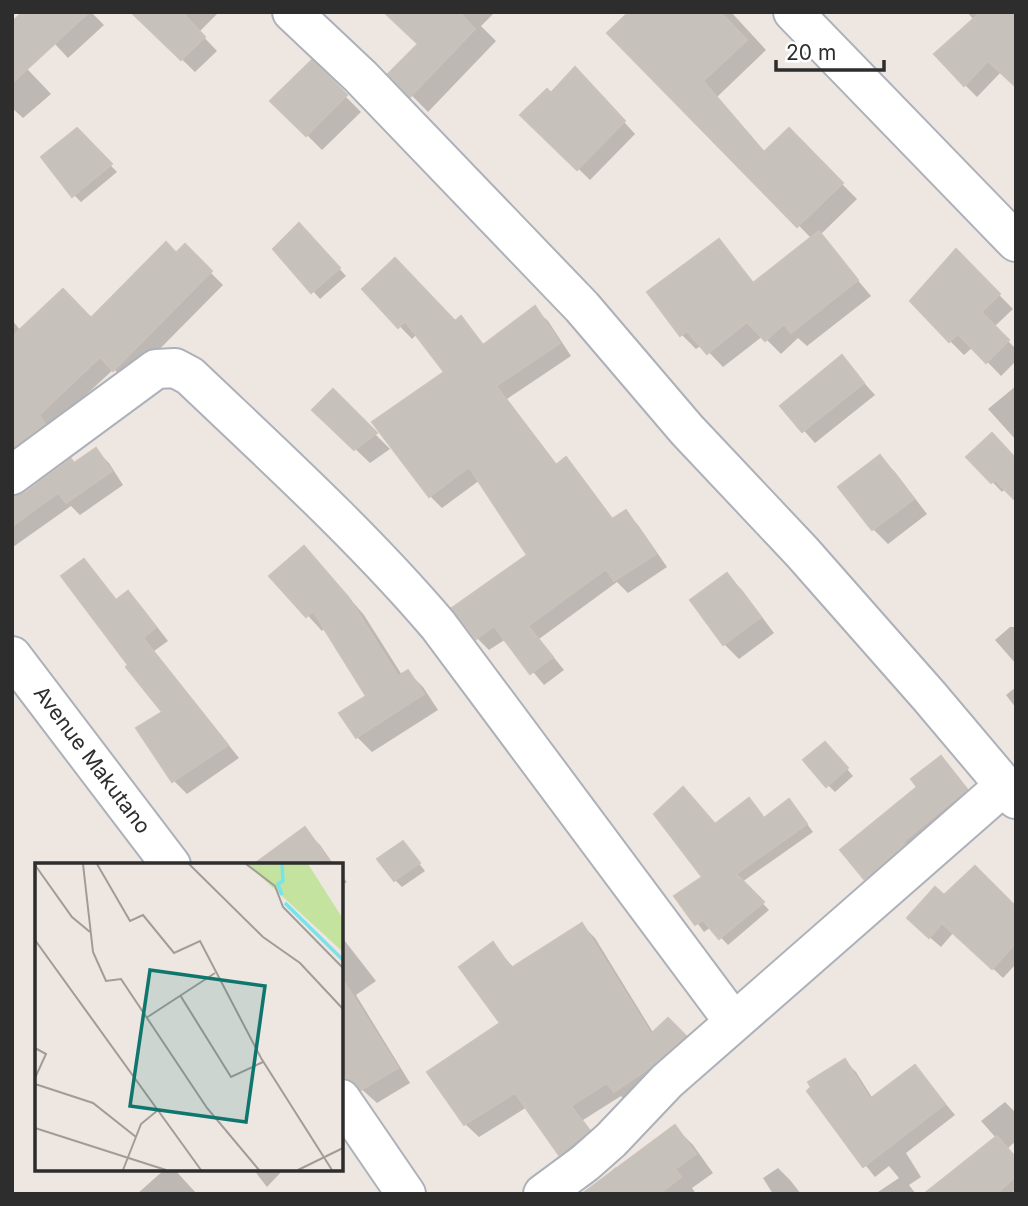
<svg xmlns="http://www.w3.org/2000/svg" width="1028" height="1206" font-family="Inter,sans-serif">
	<rect width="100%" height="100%" fill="#eee6e1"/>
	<path fill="#0003" d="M25 12H91L104 25 68 58Z
		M133 12H219L199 32 217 51 195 72Z
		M386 12H495L481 26 496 41 428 112 391 74 420 44Z
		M631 12H731L766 50 717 97 765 154 789 131 857 199 820 235 871 296 807 346 798 338 781 354 763 336 723 367 702 345 696 349 682 335 719 242 755 284 812 239 610 33Z
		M967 12H1011L1001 72 977 97 965 85 974 20Z
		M12 53 51 94 23 118 12 108Z
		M312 63 361 112 322 150 273 101Z
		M587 81 635 134 590 180 523 115 551 96Z
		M77 131 117 172 81 202 74 195Z
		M306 232 346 276 320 299 276 249Z
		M185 247 223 285 127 382 114 369 50 428 12 470V320L21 331 91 320Z
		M956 251 1013 309 994 327 1016 349V361L1001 376 973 347 964 355 950 341Z
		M364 289 455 323 461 319 485 346 535 309 548 321 571 356 507 399 558 466 565 460 578 472 614 520 626 512 638 525 667 567 628 593 617 582 539 639 564 670 544 685 506 639 489 650 477 638 529 555 480 480 442 508 430 496 446 372 417 334 412 339Z
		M842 358 875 395 815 443 782 406Z
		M1016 386V440L988 409Z
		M333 392 390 449 370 463 330 425Z
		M96 450 109 463 123 485 80 515 71 506 13 547 12 498 26 494Z
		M880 457 895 472 927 514 888 544 873 529 840 487Z
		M968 457 1006 488 1002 492Z
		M84 561 117 601 128 593 141 606 168 641 154 651 239 758 187 794 174 781 138 729 164 713 130 666Z
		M319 563 364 615 402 675 408 672 423 687 438 710 372 752 357 737 369 697 325 628 322 631 272 576Z
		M727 575 742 590 774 633 739 659 724 644 692 601Z
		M1010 627H1016V664L995 640Z
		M1016 687V708L1006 695Z
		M832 751 853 776 835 792 828 785Z
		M941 758 981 805 880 892 866 878 920 787Z
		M796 809 813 832 742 882 769 910 728 945 711 927 704 932 677 896 704 877 716 826 765 819Z
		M305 830 320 845 334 865H280Z
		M403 843 425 871 402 887 395 880Z
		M341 875 347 882 341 886Z
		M944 898 1016 909V964L1003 978 954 932 941 947 919 928Z
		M582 925 595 938 654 1034 668 1020 698 1050 629 1104 621 1096 583 1120 601 1144 573 1167 560 1154 527 1107 479 1137 465 1124 503 1023 493 945 514 968Z
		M341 936 376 981 356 995 410 1083 377 1103 349 1078 341 1065Z
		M845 1061 856 1072 873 1099 915 1067 955 1115 906 1153 921 1177 909 1185 916 1194H875L899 1178 889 1166 875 1177 844 1139Z
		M1005 1102 1016 1113V1141L1007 1149 1016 1159V1189L1011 1194H1000L971 1159 997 1139 981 1121Z
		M675 1127 693 1145 713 1173 692 1188 696 1194H585L616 1167 619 1169Z
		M778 1168 790 1180 801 1194H773L763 1178Z
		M165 1169H174L197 1194H137Z
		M253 1169H284L267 1187Z"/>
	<path fill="#c7c1bc" stroke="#cac1ba" stroke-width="2" d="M23 12H89L12 83V22Z
		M131 12H182L205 37 181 60Z
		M384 12H459L475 29 410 97 388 74 418 44Z
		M629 12H720L747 40 703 81 764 152 789 128 843 183 797 227 607 33Z
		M981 12H1016V87L988 61 964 86 934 54Z
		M312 60 347 95 306 136 270 101Z
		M575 67 625 121 577 170 520 115 547 89 551 93Z
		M77 128 112 164 72 197 41 157Z
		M299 223 340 268 311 293 273 249Z
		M819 231 858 280 791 333 784 324 765 341 747 322 707 354 687 331 680 336 647 292 719 239 753 283Z
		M166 242 176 253 185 244 212 271 113 371 100 357 39 415 45 424 12 448V337L63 289 91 318Z
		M956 249 1000 294 981 312 1009 340 986 363 958 334 949 342 910 301Z
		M395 258 455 321 461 316 483 345 535 306 560 343 496 386 556 465 566 457 612 519 626 510 656 554 614 581 606 569 528 626 553 657 530 674 494 626 476 639 452 608 527 555 469 467 429 497 372 422 444 372 405 321 398 328 362 289Z
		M842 355 864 383 802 432 780 406Z
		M333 389 377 433 354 450 312 410Z
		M992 433 1016 459V501L995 480 991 483 966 457Z
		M96 448 112 471 66 503 58 493 12 526V496L25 493 71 459 74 463Z
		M880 455 914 499 872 530 838 487Z
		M304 546 349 598 398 676 408 670 424 694 356 738 339 713 366 696 313 611 306 617 269 576Z
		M84 559 116 600 128 591 156 627 143 638 228 745 172 782 136 728 162 712 126 667 128 665 61 576Z
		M727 573 761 617 723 645 690 600Z
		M825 742 848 768 826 787 803 760Z
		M941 756 967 789 903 842 905 844 864 879 840 850 917 787 911 779Z
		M683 787 715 824 749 798 764 818 789 799 807 824 736 874 764 902 719 939 703 920 695 925 674 896 702 877 654 814Z
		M305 827 332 865H253Z
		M403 841 420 863 394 881 377 859Z
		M975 866 1016 907V943L992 969 942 923 929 938 907 918 935 887 944 895Z
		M582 923 651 1034 668 1018 686 1036 649 1068 614 1092 607 1083 571 1106 589 1130 559 1155 515 1093 464 1125 427 1072 500 1023 459 967 493 942 511 968Z
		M341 977 398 1068 361 1090 347 1079 341 1069Z
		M845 1059 870 1099 915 1065 945 1104 863 1167 807 1091 811 1087 808 1082Z
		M675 1125 696 1154 675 1169 681 1177 659 1194H582Z
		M997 1136 1016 1158V1176L996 1194H924Z"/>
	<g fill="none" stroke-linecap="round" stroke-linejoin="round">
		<defs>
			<path id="minor" d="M292 12 361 77 582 307 687 430 802 552 929 696 1016 799
				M793 12 1016 242
				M12 475 156 369 175 368 190 376C274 456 362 536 438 625L734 1022
				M12 656 171 865
				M341 1099 406 1194
				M543 1194 585 1163 611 1140 667 1081 1005 785"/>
		</defs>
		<use href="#minor" stroke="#adb1b9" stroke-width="42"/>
		<use href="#minor" stroke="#fff" stroke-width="38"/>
	</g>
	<g text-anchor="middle" stroke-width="5" stroke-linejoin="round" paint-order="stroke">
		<g font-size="21" fill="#2d2d2d" stroke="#fff">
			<text transform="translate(92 760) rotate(53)" y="7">Avenue Makutano</text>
		</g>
	</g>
	<g transform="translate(35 863)">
		<rect width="308" height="308" fill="#eee6e1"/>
		<path d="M212 1H273L308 56V89Z" fill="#c3e39f"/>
		<path fill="none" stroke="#77e3ec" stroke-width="3.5" d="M247 32 243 21 248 18 247 1M250 40 308 97"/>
		<path fill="none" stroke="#a19c99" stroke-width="2" d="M48 1 58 89 71 118 86 116 172 245 224 307M62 1 95 58 108 52 139 90 165 78 226 195 297 307M154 1 228 74 265 100 308 146M211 1 240 23 248 44 308 105M0 2 37 54 55 69M0 77 166 307M145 132 196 214 228 199M111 155 180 110M0 185 11 191 0 215M0 221 58 240 101 274M0 265 131 307M88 307 106 261 123 247M263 307 308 285"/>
		<path fill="#0f766e" fill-opacity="0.15" stroke="#0f766e" stroke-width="3.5" d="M115 107 230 123 211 259 95 243Z"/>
		<rect width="308" height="308" fill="none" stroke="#2d2d2d" stroke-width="3.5"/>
	</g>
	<rect width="1028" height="1206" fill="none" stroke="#2d2d2d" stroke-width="28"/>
	<path d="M776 60v10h108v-10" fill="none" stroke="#2d2d2d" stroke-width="3.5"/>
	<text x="786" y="60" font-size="21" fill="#2d2d2d" stroke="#ffffff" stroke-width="5" paint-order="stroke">20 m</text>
</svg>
